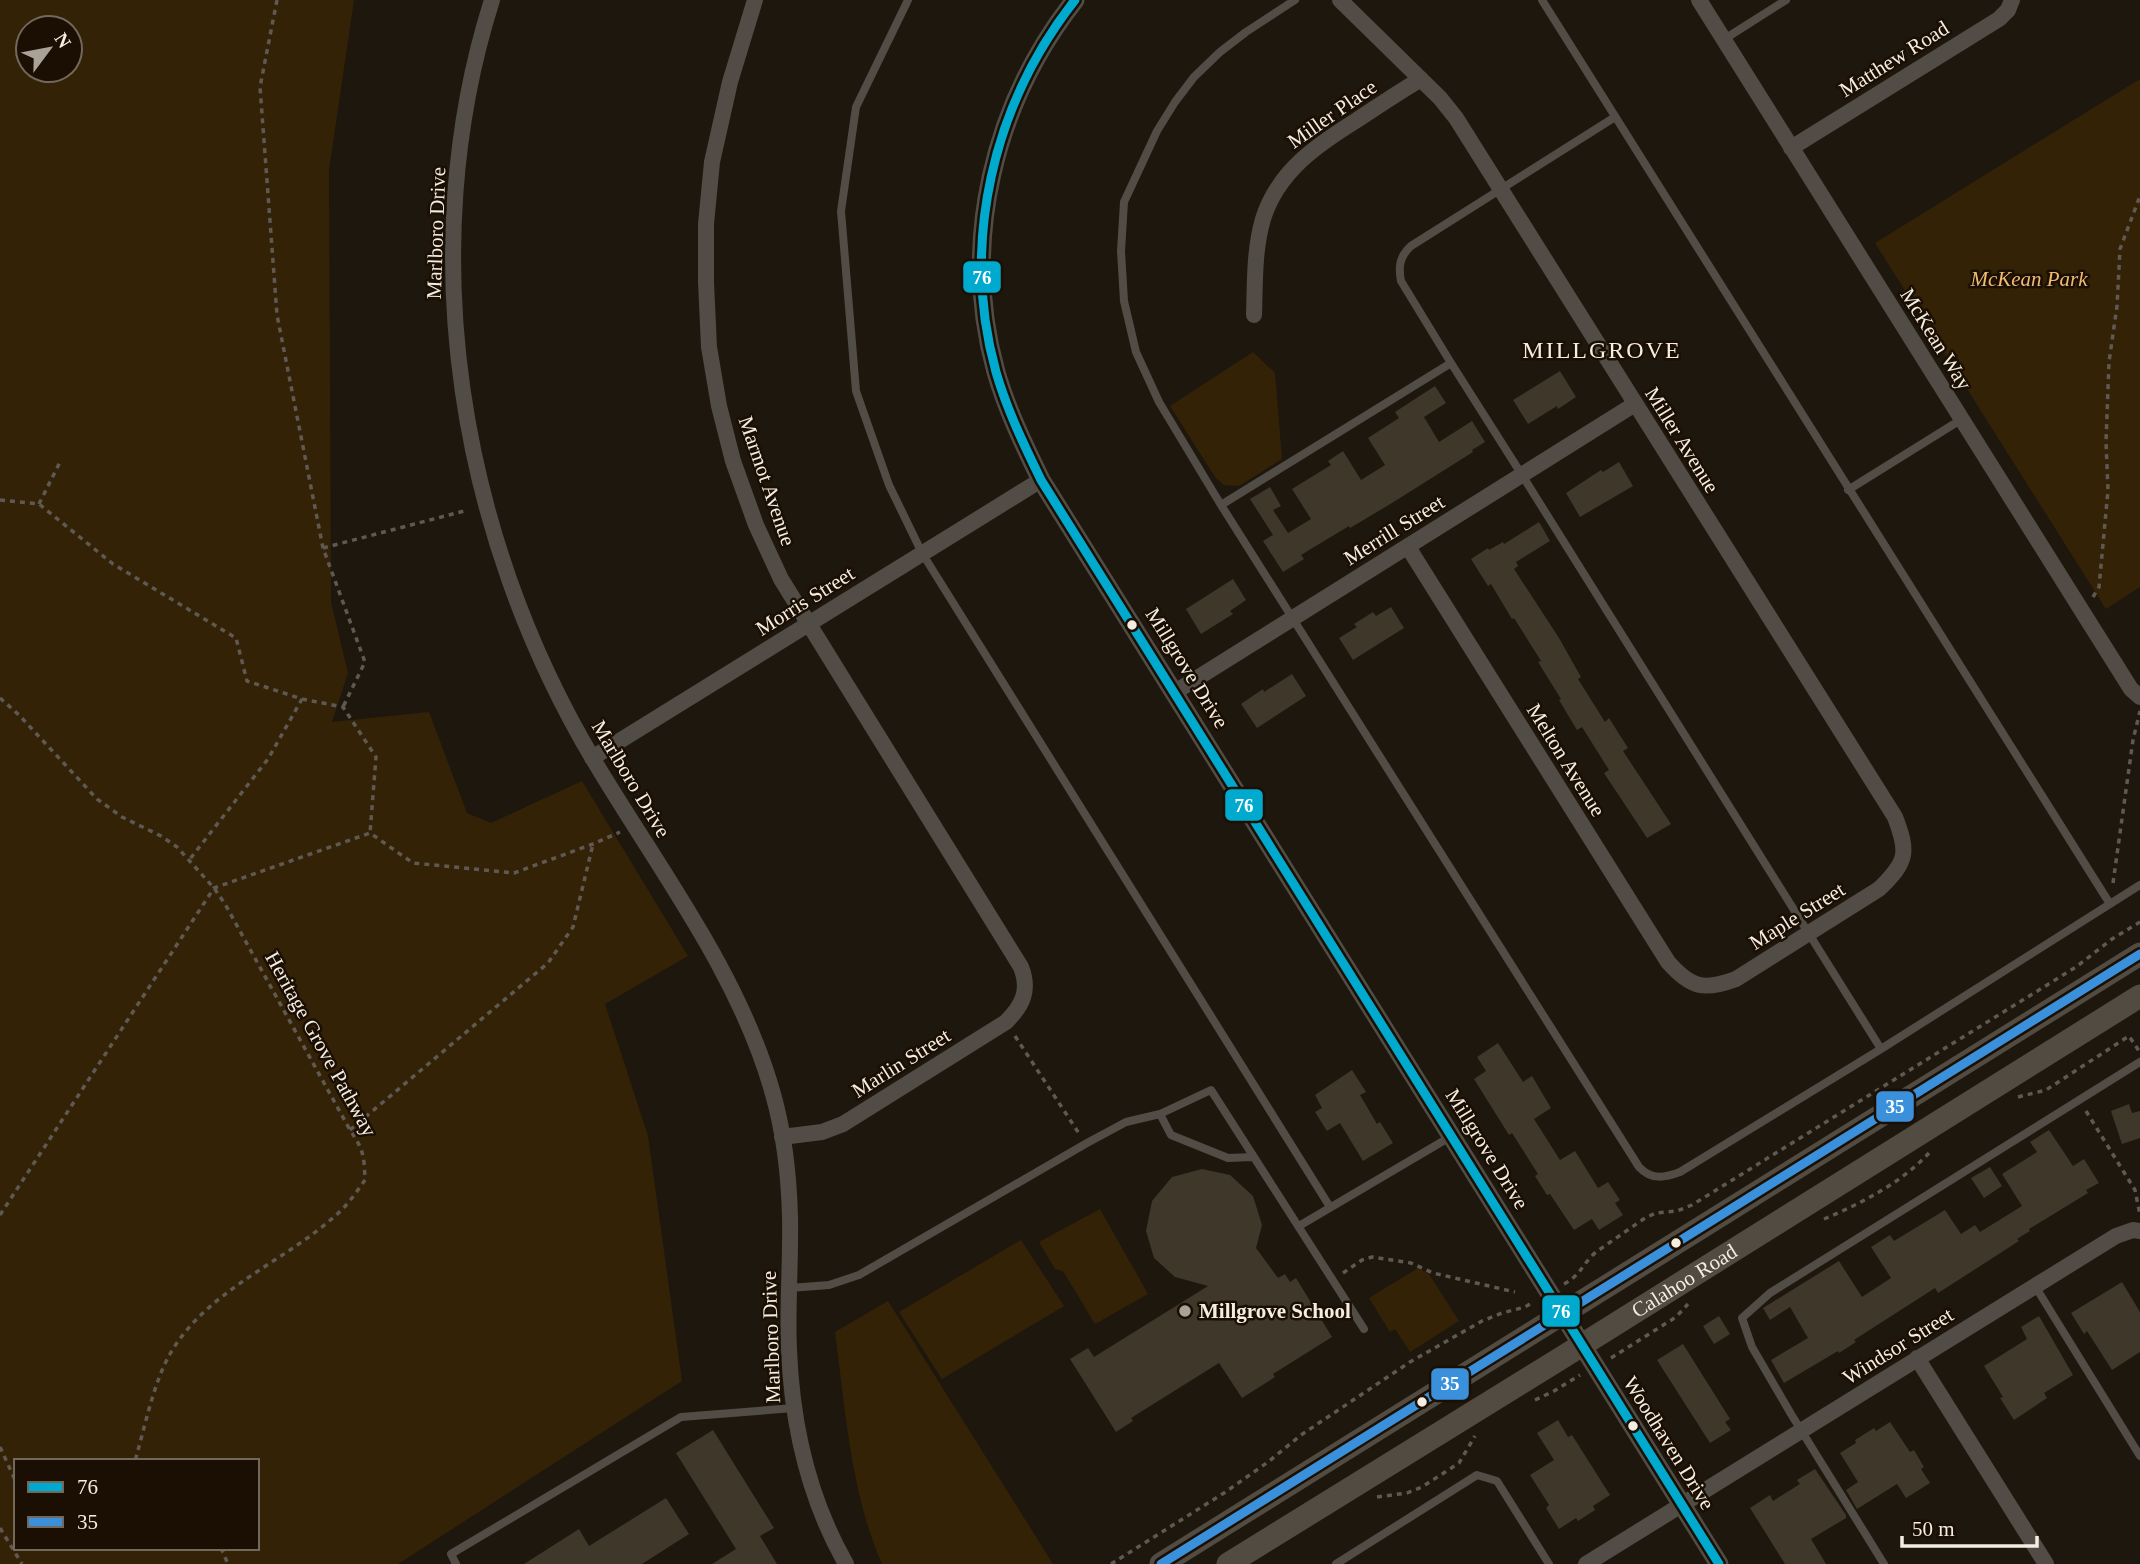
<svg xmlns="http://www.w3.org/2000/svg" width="2140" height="1564" font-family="Georgia,serif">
	<rect width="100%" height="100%" fill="#1e170e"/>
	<path fill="#342207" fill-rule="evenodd" d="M0 0H354L329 170 331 602 348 673 332 722 429 712 467 813 491 823 582 781 688 956 605 1004 648 1136 682 1381 398 1564H0ZM28 28H70V70H28ZM16 1461H257V1548H16Z
		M2140 79V587L2106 609 1875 243Z
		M1253 352 1275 373 1282 459 1239 486 1224 485 1215 477 1170 406Z
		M1100 1209 1148 1294 1095 1324 1063 1271 1055 1269 1039 1242Z
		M1021 1240 1064 1306 942 1379 899 1312Z
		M1418 1268 1429 1274 1459 1321 1410 1352 1395 1329 1390 1332 1369 1298Z
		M888 1301 1053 1564H882C851 1494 845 1407 835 1332Z"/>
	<path fill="#3f372a" d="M1560 371 1576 397 1558 409 1557 406 1528 424 1513 400Z
		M1435 386 1446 403 1424 417 1439 442 1472 421 1485 442 1472 450 1473 452 1392 503 1350 528 1349 526 1301 555 1304 559 1283 572 1263 541 1273 535 1250 499 1270 487 1281 506 1273 510 1288 533 1311 519 1292 489 1331 465 1328 461 1343 451 1361 480 1385 465 1368 438 1399 418 1395 412Z
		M1619 462 1633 486 1580 517 1566 493 1601 470 1603 472Z
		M1539 522 1550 541 1516 562 1518 566 1514 569 1559 638 1581 677 1578 679 1605 722 1609 718 1628 748 1623 751 1671 824 1647 838 1604 773 1609 770 1582 727 1577 730 1559 700 1561 699 1538 662 1541 661 1514 618 1512 619 1491 584 1488 586 1471 559 1488 548 1489 550 1503 542 1504 544Z
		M1233 579 1246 600 1230 611 1233 614 1201 634 1186 609Z
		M1391 607 1404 628 1353 660 1339 638 1357 627 1354 624 1373 612 1376 616Z
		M1292 674 1306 696 1257 728 1241 704 1263 689 1264 692Z
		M1498 1043 1523 1082 1532 1076 1551 1108 1534 1119 1560 1160 1575 1151 1598 1188 1608 1182 1620 1200 1615 1203 1623 1215 1599 1230 1592 1219 1574 1230 1550 1194 1547 1195 1535 1176 1538 1174 1512 1133 1509 1135 1474 1079 1486 1071 1477 1057Z
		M1352 1070 1366 1092 1360 1095 1377 1124 1380 1122 1393 1143 1363 1161 1340 1123 1327 1131 1315 1112 1322 1108 1315 1095Z
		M2129 1104 2132 1113 2140 1111V1138L2122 1144 2111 1111Z
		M2049 1130 2073 1166 2084 1159 2099 1183 2086 1190 2088 1193 2029 1229 2030 1231 2017 1239 2019 1241 1960 1279 1938 1293 1935 1288 1854 1340 1856 1342 1839 1353 1838 1351 1784 1383 1771 1360 1808 1338 1790 1307 1770 1320 1763 1308 1839 1261 1862 1297 1891 1278 1871 1247 1890 1235 1894 1241 1945 1210 1961 1234 1975 1225 1980 1232 2022 1206 2002 1174 2037 1152 2030 1142Z
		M1990 1167 2002 1186 1984 1198 1971 1178Z
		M1202 1169 1230 1175 1253 1196 1262 1225 1256 1248 1278 1278 1285 1274 1290 1282 1296 1278 1332 1337 1273 1374 1275 1377 1242 1398 1219 1363 1131 1418 1133 1421 1116 1432 1070 1359 1088 1348 1094 1357 1208 1286 1175 1277 1154 1258 1146 1231 1152 1201 1172 1177Z
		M2122 1282 2140 1312V1352L2112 1370 2087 1331 2084 1334 2071 1313Z
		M1719 1316 1730 1334 1714 1344 1703 1326Z
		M2039 1316 2073 1375 2044 1393 2047 1398 2014 1420 2000 1398 2003 1397 1984 1366 2027 1339 2021 1327Z
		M1683 1344 1730 1419 1725 1422 1731 1430 1710 1443 1657 1360Z
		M1558 1420 1568 1437 1572 1435 1610 1495 1593 1506 1595 1510 1578 1521 1576 1518 1559 1529 1546 1508 1549 1505 1530 1475 1554 1460 1537 1433Z
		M1890 1422 1910 1452 1914 1450 1924 1467 1921 1469 1930 1483 1906 1498 1897 1484 1857 1509 1846 1490 1858 1482 1840 1453 1856 1443 1855 1440 1874 1428 1876 1431Z
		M713 1430 774 1528 760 1536 777 1564H712L736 1549 676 1453Z
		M1815 1469 1846 1515V1518L1811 1539 1826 1564H1785L1750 1508 1770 1495 1773 1501 1800 1484 1797 1480Z
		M666 1498 689 1534 642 1564H524L579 1529 589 1546Z"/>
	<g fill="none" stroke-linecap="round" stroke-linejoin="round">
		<path stroke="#5e5953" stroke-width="3.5" stroke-dasharray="5 5" stroke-linecap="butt" d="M277 0 260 87 277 315 323 548 365 662 343 707
			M0 500 39 504 113 564 236 638 247 681 302 699 268 759 190 859
			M39 504 61 460
			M323 548 468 510
			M2093 597 2099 587 2108 490 2106 442 2109 362 2117 306 2120 249 2140 196
			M0 698 19 715 97 799 122 817 161 836 177 847 214 888 225 904 350 1130C364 1150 364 1156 365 1180 356 1193 346 1207 334 1217 282 1263 206 1291 170 1354 153 1384 145 1427 135 1461
			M302 699 343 707 376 757 370 833
			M2113 883 2133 740 2140 711
			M1015 1036 1080 1135
			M2018 1097 2046 1090 2129 1036 2139 1051
			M2086 1111 2135 1190 2140 1215
			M350 1130 548 963 573 927 593 844
			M0 1215 214 888 370 833 413 863 514 873 593 844 620 832
			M1824 1219C1862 1203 1901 1183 1929 1153
			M1343 1273 1362 1260 1372 1257 1411 1263 1433 1273 1515 1292
			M1564 1284C1582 1274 1582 1264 1596 1252L1645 1218 1656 1213 1677 1211 1692 1205 2076 967 2112 939 2140 922
			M1611 1358 1676 1317 1688 1304
			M1535 1400 1554 1391 1580 1375
			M0 1447 16 1482
			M1377 1497 1407 1493 1422 1487 1459 1463 1475 1436
			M0 1528 22 1564
			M221 1548 228 1564
			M1111 1564 1224 1493 1268 1462 1301 1435 1410 1362 1482 1321 1502 1313 1525 1307 1533 1302"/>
		<path stroke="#514c45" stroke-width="8" d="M908 0 856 107 841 211 856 391 889 485 922 553 1330 1207
			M1295 0 1246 32 1220 52 1194 77 1175 102 1157 131 1124 202 1121 251 1124 301 1136 352 1159 402 1221 505 1639 1167C1651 1180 1664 1178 1680 1172L1881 1049 2140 885
			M1542 0 2110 904
			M1723 40 1786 0
			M1615 117 1411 246C1400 256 1398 266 1401 281L1451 363 1522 475 1881 1049
			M1848 490 1962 419
			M1221 505 1451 363
			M1160 1114 1171 1135 1228 1158 1253 1157
			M1299 1226 1450 1137
			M2035 1286 2140 1456
			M790 1288 829 1285 859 1275 1087 1143 1126 1122 1160 1114 1211 1090 1364 1329
			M456 1564 451 1554 681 1417 794 1408
			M1336 1564 1477 1475 1497 1481 1549 1564
			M1884 1564 1791 1414 1752 1347 1742 1318 1770 1293 2140 1062"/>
		<path stroke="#514c45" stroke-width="16" d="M492 0C412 252 460 535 593 759 657 867 739 972 773 1094 784 1133 789 1176 790 1217 791 1261 787 1306 789 1350 792 1424 809 1499 846 1564
			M755 0 730 82 712 162 706 224V282L709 347 719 406 733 461 756 525 781 579 1021 967C1030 990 1023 1005 1006 1022L843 1124 822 1132 782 1137
			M1340 0 1440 98 1456 118 1895 817C1909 853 1907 862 1879 889L1736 979C1704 991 1691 988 1668 962L1408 547
			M1699 0 2087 619 2131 689 2140 697
			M1791 148 1999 19 2008 10 2012 0
			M1254 315C1255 283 1254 250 1263 219 1278 171 1317 145 1357 120 1378 106 1399 92 1421 79
			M1175 692 1635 404
			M592 758 1041 480
			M1917 1358 2046 1564
			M1586 1564 2116 1236 2133 1230 2140 1231"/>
		<path stroke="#514c45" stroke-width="19" d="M1075 0C993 104 960 243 996 372 1007 410 1024 445 1041 480L1719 1564"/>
		<g stroke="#524b42" stroke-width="23">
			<path d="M1161 1564 2140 954"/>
			<path id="s1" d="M1228 1564 1558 1360 2140 996"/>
		</g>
		<defs>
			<path id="bus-1" d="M1075 0C993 104 960 243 996 372 1007 410 1024 445 1041 480L1719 1564"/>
			<path id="bus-2" d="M1161 1564 2140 954"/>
		</defs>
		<use href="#bus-1" stroke="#1a0f02" stroke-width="14"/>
		<use href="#bus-2" stroke="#1a0f02" stroke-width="14"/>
		<use href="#bus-1" stroke="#00a9ce" stroke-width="9"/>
		<use href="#bus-2" stroke="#3a90db" stroke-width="9"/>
	</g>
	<g fill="#f5ede2" stroke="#1a0f02" stroke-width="2.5">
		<circle cx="1132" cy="625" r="6"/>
		<circle cx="1676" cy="1243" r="6"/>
		<circle cx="1422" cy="1402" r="6"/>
		<circle cx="1633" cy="1426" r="6"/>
	</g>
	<circle fill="#aaa298" stroke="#1a0f02" stroke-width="2.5" cx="1185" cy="1311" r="7"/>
	<g text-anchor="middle" stroke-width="5" stroke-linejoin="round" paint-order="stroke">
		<g font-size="21" fill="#f5ede2" stroke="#1a0f02">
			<text transform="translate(1894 59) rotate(-32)" y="7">Matthew Road</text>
			<text transform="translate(1332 114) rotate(-35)" y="7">Miller Place</text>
			<text transform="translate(436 233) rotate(-88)" y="7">Marlboro Drive</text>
			<text transform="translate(1936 339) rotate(58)" y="7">McKean Way</text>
			<text transform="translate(1682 440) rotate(58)" y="7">Miller Avenue</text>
			<text transform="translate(767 481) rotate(71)" y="7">Marmot Avenue</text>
			<text transform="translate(1394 530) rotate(-32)" y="7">Merrill Street</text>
			<text transform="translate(805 601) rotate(-32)" y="7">Morris Street</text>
			<text transform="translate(1187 668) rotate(58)" y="7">Millgrove Drive</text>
			<text transform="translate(1566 760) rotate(58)" y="7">Melton Avenue</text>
			<text transform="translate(631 779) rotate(59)" y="7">Marlboro Drive</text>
			<text transform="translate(1797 916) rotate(-32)" y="7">Maple Street</text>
			<text transform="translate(321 1044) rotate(61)" y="7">Heritage Grove Pathway</text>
			<text transform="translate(901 1063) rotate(-32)" y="7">Marlin Street</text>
			<text transform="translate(1487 1149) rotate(58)" y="7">Millgrove Drive</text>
			<text dy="7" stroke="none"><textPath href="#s1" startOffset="537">Calahoo Road</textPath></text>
			<text transform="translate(771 1337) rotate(-92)" y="7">Marlboro Drive</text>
			<text transform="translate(1898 1346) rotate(-32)" y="7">Windsor Street</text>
			<text transform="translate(1669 1443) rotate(58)" y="7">Woodhaven Drive</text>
		</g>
		<g font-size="21" font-style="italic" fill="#f0bb71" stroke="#1a0f02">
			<text x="2029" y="286">McKean Park</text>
		</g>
		<g font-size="21" font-weight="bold" fill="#f5ede2" stroke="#1a0f02" text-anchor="start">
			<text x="1199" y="1318">Millgrove School</text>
		</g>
		<g font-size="24" letter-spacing="2" fill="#f5ede2" stroke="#1a0f02">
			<text x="1602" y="358">MILLGROVE</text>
		</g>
	</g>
	<g stroke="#1a0f02" stroke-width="2.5">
		<rect x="962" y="260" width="40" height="34" rx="7" fill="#00a9ce"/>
		<rect x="1224" y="788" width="40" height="34" rx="7" fill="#00a9ce"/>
		<rect x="1875" y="1090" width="40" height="33" rx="7" fill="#3a90db"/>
		<rect x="1541" y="1294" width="40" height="34" rx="7" fill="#00a9ce"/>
		<rect x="1430" y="1367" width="40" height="34" rx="7" fill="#3a90db"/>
	</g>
	<g font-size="19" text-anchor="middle" font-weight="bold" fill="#fff">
		<text x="982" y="284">76</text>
		<text x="1244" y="812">76</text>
		<text x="1895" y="1113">35</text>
		<text x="1561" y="1318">76</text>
		<text x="1450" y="1390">35</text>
	</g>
	<rect x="14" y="1459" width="245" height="91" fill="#1a0f02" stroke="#72685c" stroke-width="2"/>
	<rect x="28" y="1482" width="35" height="10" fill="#00a9ce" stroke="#72685c" stroke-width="2"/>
	<text x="77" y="1494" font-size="21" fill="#f5ede2">76</text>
	<rect x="28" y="1517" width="35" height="10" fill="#3a90db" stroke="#72685c" stroke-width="2"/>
	<text x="77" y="1529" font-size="21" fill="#f5ede2">35</text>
	<g transform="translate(49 49) rotate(58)"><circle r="33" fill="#1a0f02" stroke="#72685c" stroke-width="2"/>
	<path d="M0-5L12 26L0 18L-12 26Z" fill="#aaa298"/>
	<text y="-10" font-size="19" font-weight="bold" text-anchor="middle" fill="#f5ede2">N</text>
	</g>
	<path d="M1902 1536v10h135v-10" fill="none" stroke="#f5ede2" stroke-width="3.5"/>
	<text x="1912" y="1536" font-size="21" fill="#f5ede2" stroke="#1a0f02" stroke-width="5" paint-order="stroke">50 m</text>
</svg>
